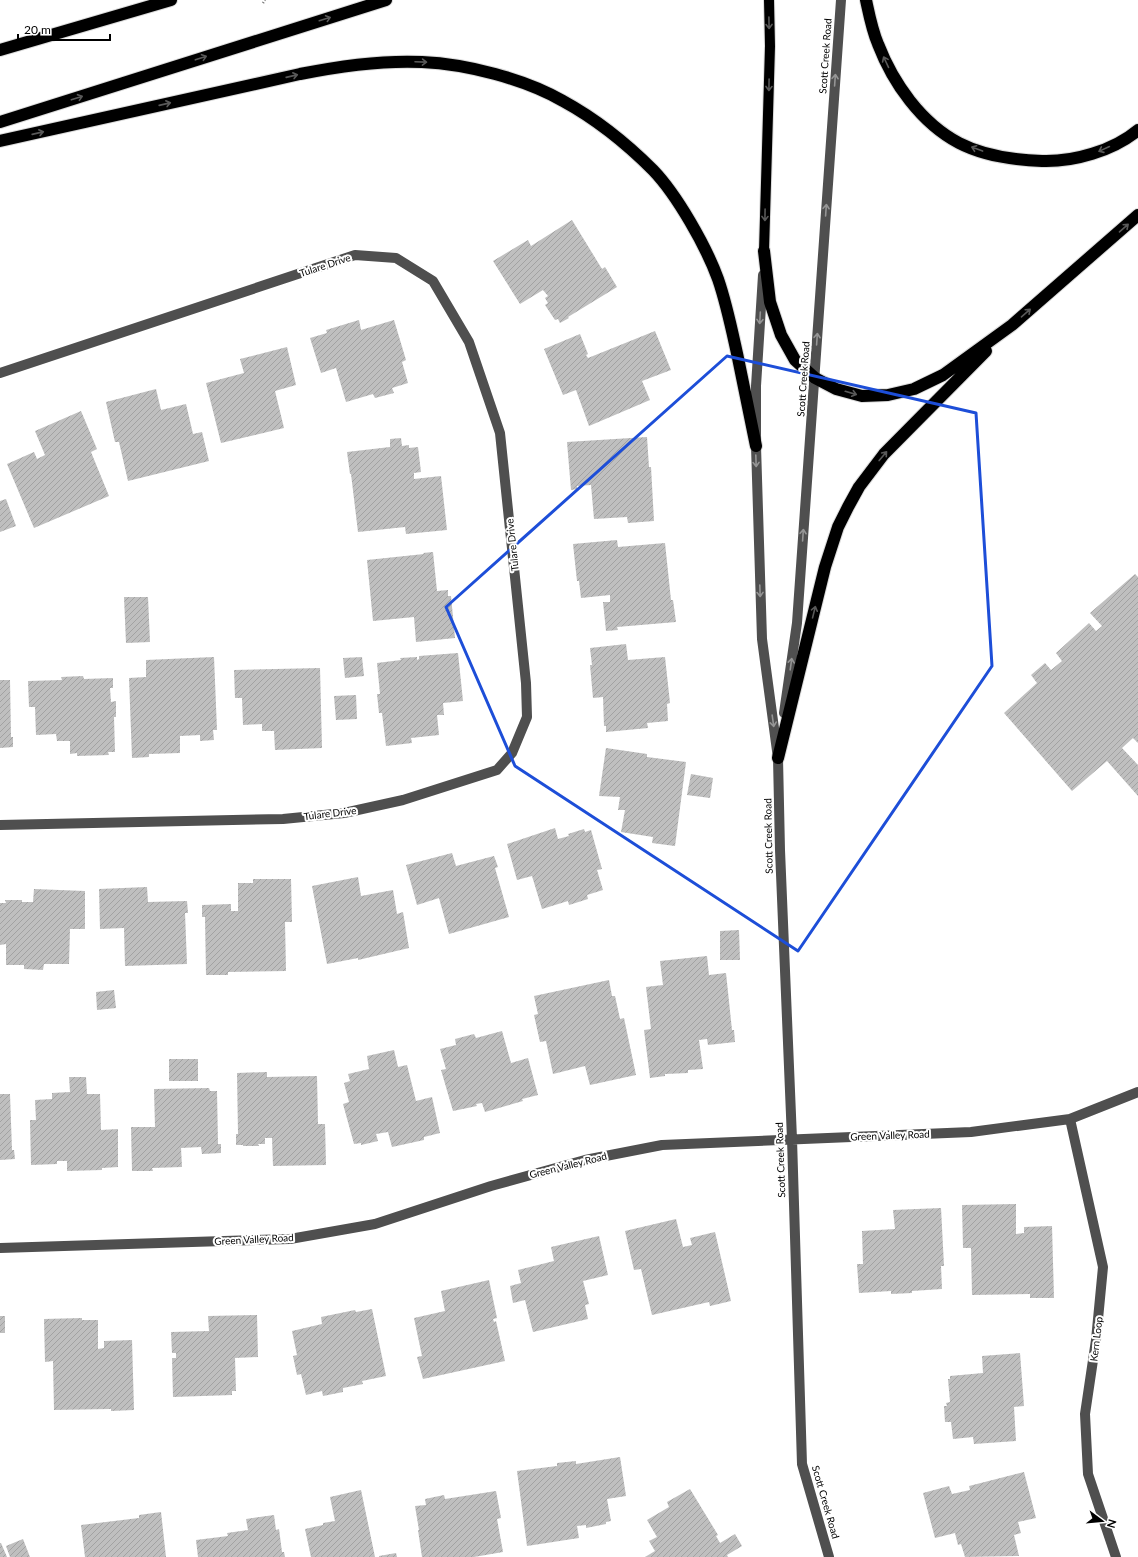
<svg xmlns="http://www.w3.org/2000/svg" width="1138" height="1557" font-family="Lato,sans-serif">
	<defs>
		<pattern id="building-hatch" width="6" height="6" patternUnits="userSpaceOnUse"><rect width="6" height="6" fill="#bfbfbf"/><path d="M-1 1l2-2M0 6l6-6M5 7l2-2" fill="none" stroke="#a2a2a2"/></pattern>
	</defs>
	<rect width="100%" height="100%" fill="#fff"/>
	<path fill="url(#building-hatch)" d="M572 220 602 269 605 267 617 287 568 317 569 318 560 323 558 319 555 320 545 305 548 303 545 298 548 296 543 290 520 304 493 261 528 240 531 246Z
		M359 320 361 330 394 320 406 360 402 362 408 383 392 388 394 393 375 398 373 394 346 402 336 368 321 373 310 338 327 333 326 330Z
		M655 331 671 370 642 381 650 400 589 426 576 390 563 395 544 349 580 334 588 354 586 355 588 358Z
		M287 347 296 385 275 391 284 428 221 443 206 383 244 373 240 359Z
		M156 389 161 410 186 404 193 434 202 432 209 461 128 481 119 442H115L106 402Z
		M81 411 97 449 91 452 109 496 34 528 7 464 34 452 37 459 45 455 35 431Z
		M647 437 649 467H651L654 521 628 523 627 517 594 519 591 485 577 486V489L571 490 567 442Z
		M401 438 402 446 409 445V448L418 447 421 472 414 473V479L441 476 447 530 406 534 405 527 358 532 351 474H350L347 452 390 447V439Z
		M6 499 16 526 0 532V501Z
		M617 540 618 547 665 543 671 600H673L676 622 617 627 618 630 606 631 603 602H610V595L581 598 579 581H577L573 544Z
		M433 552 437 591 448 590V596H451L455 638 416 642 414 617 373 621 367 560 424 554 423 553Z
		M1135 574 1138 577V743L1133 738 1122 748 1138 765V796L1107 761 1072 791 1004 713 1037 683 1031 675 1045 663 1051 670 1062 661 1056 653 1089 623 1096 631 1102 626 1090 613Z
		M124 597H148L150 642 126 643Z
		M626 644 628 660 665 657 670 703 667 704 668 721 647 723 648 728 606 732V726H604L603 697 593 698 590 665H592L590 648Z
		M458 653 463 701 443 703 444 715H437L439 735 411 738 412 743 386 746 382 713H379L377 694H380L377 663 401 660 400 658 417 657V660L419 659V656Z
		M214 657 217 730H213L214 740 200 741V735L180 736V753L149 754V757L132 758 129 678 146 677V660Z
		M362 657 364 676 345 678 343 658Z
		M320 668 322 748 275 750 274 731H262V724L243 725 242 698H235L234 670Z
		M83 676 84 679 113 678V688H110L111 702 116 701V717H114L115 752H108L109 755 77 756V753L70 754V741H57L56 734 36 735 35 707H29L28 681 62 680 61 677Z
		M0 680H10L11 737H13V747L0 748Z
		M356 695 357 719 336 720 334 696Z
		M606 748 647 754V757L686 762 675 846 652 843 653 837 621 832 625 810H618L620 797 599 796Z
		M691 774 713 778 710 798 687 795Z
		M555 828 558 839 569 836 568 834 584 829 585 832 591 830 602 869 597 870 603 890 587 895 588 899 569 905 568 901 542 909 532 876 517 880 507 844Z
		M452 853 456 866 494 856 498 867 495 868 509 917 449 934 439 898 417 905 406 865Z
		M358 877 361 896 393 890 397 914 403 912 409 948 358 960V958L327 964 312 886Z
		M253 879H291L292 922H285L286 971 228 972V975H206L205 917H202V905L231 904V911H238V883H253Z
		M147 887 148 902 187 901 188 913H185L187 964 125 966 124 928 100 929 99 889Z
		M34 889 85 891V929H70L69 964H44L43 970 24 969V965H6V944L0 945V903H6L5 900H22V902H33Z
		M739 930 740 960H720V931Z
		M707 956 709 975 726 973 732 1030H734L735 1042 708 1045 707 1039 699 1040 703 1069 688 1070V1073L665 1074V1076L650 1078 644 1030 651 1029 646 987 663 985 660 961Z
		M609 980 612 996H615L620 1019 624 1018 636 1075 590 1085 585 1066 553 1074 546 1041 540 1042 534 1015 538 1014 534 996Z
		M114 990 116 1008 97 1010 96 992Z
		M502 1031 511 1063 528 1058 538 1095 522 1099 523 1101 485 1112 482 1103 476 1104 477 1106 453 1111 441 1070 446 1069 440 1049 456 1045 455 1039 474 1034 476 1038Z
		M394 1050 398 1067 407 1065 416 1101 432 1097 440 1133 424 1137V1140L392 1147 388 1132 376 1134 378 1141 361 1145V1143L354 1144 343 1104 349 1102 344 1083 350 1081 348 1074 369 1069 367 1056Z
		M169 1059H198V1081H169Z
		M267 1072V1077L317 1076 318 1124H325L326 1165 273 1166 272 1138H265V1144H258L259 1146H243V1145H236V1134H238L237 1073Z
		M69 1077H86L87 1094H100L101 1130 118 1129V1167L102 1168V1170L67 1171V1161H57V1164L31 1165 30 1120H36L35 1100 52 1099V1093L70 1092Z
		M209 1088 210 1091H217L218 1144H221V1153L202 1154 201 1147 181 1148 182 1167 152 1168 153 1171H132L131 1127H155L154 1089Z
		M0 1094H10L12 1150H14L15 1159 0 1160Z
		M1016 1204V1234L1024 1233V1227L1052 1226 1054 1298H1030V1294L972 1295 971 1248H963L962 1205Z
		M941 1208 944 1266H941L942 1289 912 1291V1293L891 1294V1291L859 1293 857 1264H863L862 1231 895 1229 893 1210Z
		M676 1219 683 1247 692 1245 690 1238 715 1232 731 1301 710 1306 709 1302 652 1315 641 1269 634 1270 625 1231Z
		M599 1236 608 1275 583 1281 589 1304 585 1305 588 1319 533 1332 525 1300 513 1303 510 1286 521 1283 518 1270 554 1261 551 1247Z
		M489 1280 497 1318 493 1319 494 1322 496 1321 505 1361 423 1379 417 1357 422 1356 414 1318 445 1311 441 1291Z
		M372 1309 386 1376 362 1381 363 1384 343 1388V1392L323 1396 322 1391 306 1395 301 1374 297 1375 293 1356 297 1355 292 1331 322 1324 321 1317 355 1310 356 1312Z
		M257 1315 258 1357 235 1358 236 1391H232V1395L173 1397 172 1358H176V1353H172L171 1332 209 1331 208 1316Z
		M0 1316H5V1333H0Z
		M82 1318V1320H98V1349L104 1348V1341L132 1340 134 1410 111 1411V1409L54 1410 53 1361 45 1362 44 1319Z
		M1020 1353 1024 1406 1014 1407 1016 1441 974 1444 973 1437 953 1439 951 1422H945L944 1406H947L946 1403 950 1402 948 1379H950V1376L983 1373 982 1356Z
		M620 1457 626 1496 607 1499 611 1521 606 1522V1524L586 1528V1525L577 1526 579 1538 527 1546 517 1471 557 1466V1463L576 1461V1464Z
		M1024 1472 1036 1518 1018 1522 1021 1533 1014 1535 1019 1556 965 1557 961 1544 958 1545 955 1533 935 1538 923 1493 949 1486 952 1494 970 1490 969 1486Z
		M690 1489 718 1535 716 1536 720 1543 735 1534 742 1546 727 1555 728 1557H645L655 1551 649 1541 657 1537 647 1520 669 1507 667 1502Z
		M361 1490 375 1557H311L305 1529 323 1525V1523L335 1521 330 1497Z
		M496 1491 501 1518 497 1519 503 1552 474 1557H422L418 1530H419L415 1506 426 1505 425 1499 444 1495 445 1499Z
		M161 1512 166 1557H85L81 1525 139 1518V1515Z
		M274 1515 276 1530 279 1529 282 1552H284L285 1557H198L196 1540 228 1536 227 1533 248 1530 246 1519Z
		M23 1539 30 1557H10L6 1546Z
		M0 1543H1L7 1557H0Z
		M396 1553 397 1557H379V1556Z"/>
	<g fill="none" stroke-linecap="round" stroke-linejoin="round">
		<defs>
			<path id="major" d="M764 251 770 46 769 0"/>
			<path id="highway" d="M866 0C869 14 872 30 878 44 893 83 921 123 959 143 984 156 1014 160 1042 161 1073 162 1113 151 1138 130
				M0 50 171 0
				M0 122 386 0
				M0 141 300 74C340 66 381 60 422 62 467 64 525 79 563 101 596 119 627 144 653 170 677 195 706 246 718 279 727 305 732 331 738 358 744 388 750 417 756 446
				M764 251 770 302 781 335 795 360 815 378 836 389 862 396 888 395 914 389 943 375 1012 325 1138 215
				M778 758 825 567 838 527 848 507 859 487 884 454 986 351"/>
		</defs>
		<use href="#major" stroke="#dbdbdb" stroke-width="12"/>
		<use href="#highway" stroke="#dbdbdb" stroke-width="14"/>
		<path stroke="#717171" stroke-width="2.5" stroke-dasharray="1 2" stroke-linecap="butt" d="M263 3 265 0"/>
		<path stroke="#4f4f4f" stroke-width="10" d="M763 275 756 386V446L762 639 778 758 780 850 792 1139 802 1464 829 1557
			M0 373 355 255 396 258 433 281 469 342 500 433 526 683 527 717 512 753 497 770 403 800 344 813 283 819 0 825
			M784 713 797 623 841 0
			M1070 1119 1103 1267 1096 1340 1085 1414 1088 1474 1116 1557
			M0 1248 290 1239 375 1224 491 1186 585 1160 662 1145 971 1132 1070 1119 1138 1092"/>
		<use href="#major" stroke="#000" stroke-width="10"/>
		<use href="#highway" stroke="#000" stroke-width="12"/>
	</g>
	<defs><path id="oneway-shaft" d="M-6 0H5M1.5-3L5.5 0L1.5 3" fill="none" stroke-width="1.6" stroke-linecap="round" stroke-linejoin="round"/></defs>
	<g stroke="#595959">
		<use href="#oneway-shaft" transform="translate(325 19) rotate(-17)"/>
		<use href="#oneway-shaft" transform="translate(769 23) rotate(89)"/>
		<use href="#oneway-shaft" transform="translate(201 58) rotate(-18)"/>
		<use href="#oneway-shaft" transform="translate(421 62) rotate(2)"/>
		<use href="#oneway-shaft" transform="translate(886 62) rotate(-115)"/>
		<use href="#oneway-shaft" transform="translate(292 76) rotate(-13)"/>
		<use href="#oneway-shaft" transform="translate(769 85) rotate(91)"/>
		<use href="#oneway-shaft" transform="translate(77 98) rotate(-18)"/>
		<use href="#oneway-shaft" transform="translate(165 104) rotate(-13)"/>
		<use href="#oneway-shaft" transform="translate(38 133) rotate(-13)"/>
		<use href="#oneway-shaft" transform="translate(977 149) rotate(-160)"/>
		<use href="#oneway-shaft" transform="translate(1104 149) rotate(155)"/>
		<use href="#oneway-shaft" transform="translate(765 215) rotate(91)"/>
		<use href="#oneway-shaft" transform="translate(1124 228) rotate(-41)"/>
		<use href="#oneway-shaft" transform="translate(1026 313) rotate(-41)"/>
		<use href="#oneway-shaft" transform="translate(851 393) rotate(16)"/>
		<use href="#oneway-shaft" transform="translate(883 456) rotate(-50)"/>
		<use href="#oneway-shaft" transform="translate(814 612) rotate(-76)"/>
	</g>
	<g stroke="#959595">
		<use href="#oneway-shaft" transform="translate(835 80) rotate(-86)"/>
		<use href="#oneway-shaft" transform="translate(826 210) rotate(-86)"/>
		<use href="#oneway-shaft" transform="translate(760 318) rotate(93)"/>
		<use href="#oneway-shaft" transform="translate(817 339) rotate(-86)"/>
		<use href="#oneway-shaft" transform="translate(756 461) rotate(88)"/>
		<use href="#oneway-shaft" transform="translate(803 535) rotate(-86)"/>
		<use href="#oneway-shaft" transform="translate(760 591) rotate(88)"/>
		<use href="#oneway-shaft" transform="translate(791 664) rotate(-82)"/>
		<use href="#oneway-shaft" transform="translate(773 721) rotate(82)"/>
	</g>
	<path fill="none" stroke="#1d4ed8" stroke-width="3" stroke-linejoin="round" d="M727 356 976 413 992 666 798 951 515 766 446 607Z"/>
	<g text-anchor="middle" stroke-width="4" stroke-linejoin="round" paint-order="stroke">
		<g font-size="10" fill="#000" stroke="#fff">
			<text transform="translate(825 56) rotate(-86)" y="4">Scott Creek Road</text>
			<text transform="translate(325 265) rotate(-18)" y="4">Tulare Drive</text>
			<text transform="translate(803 379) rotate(-86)" y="4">Scott Creek Road</text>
			<text transform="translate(512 545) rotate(-96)" y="4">Tulare Drive</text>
			<text transform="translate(330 813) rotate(-7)" y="4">Tulare Drive</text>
			<text transform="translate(768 836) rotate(-91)" y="4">Scott Creek Road</text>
			<text transform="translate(890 1135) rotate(-2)" y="4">Green Valley Road</text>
			<text transform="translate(780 1160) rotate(-92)" y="4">Scott Creek Road</text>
			<text transform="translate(568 1165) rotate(-14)" y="4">Green Valley Road</text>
			<text transform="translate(254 1239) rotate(-3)" y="4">Green Valley Road</text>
			<text transform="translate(1096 1339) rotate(-83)" y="4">Kern Loop</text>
			<text transform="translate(826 1502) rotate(74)" y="4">Scott Creek Road</text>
		</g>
	</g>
	<g transform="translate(1102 1521) rotate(106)" stroke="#ffffff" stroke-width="3" paint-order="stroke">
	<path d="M0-3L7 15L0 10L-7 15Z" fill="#000000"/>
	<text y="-6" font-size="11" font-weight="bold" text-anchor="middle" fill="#000000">N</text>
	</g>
	<path d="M18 34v6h92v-6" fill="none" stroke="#000000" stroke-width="2"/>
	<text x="24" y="34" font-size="12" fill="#000000" stroke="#ffffff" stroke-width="3" paint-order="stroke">20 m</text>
</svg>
